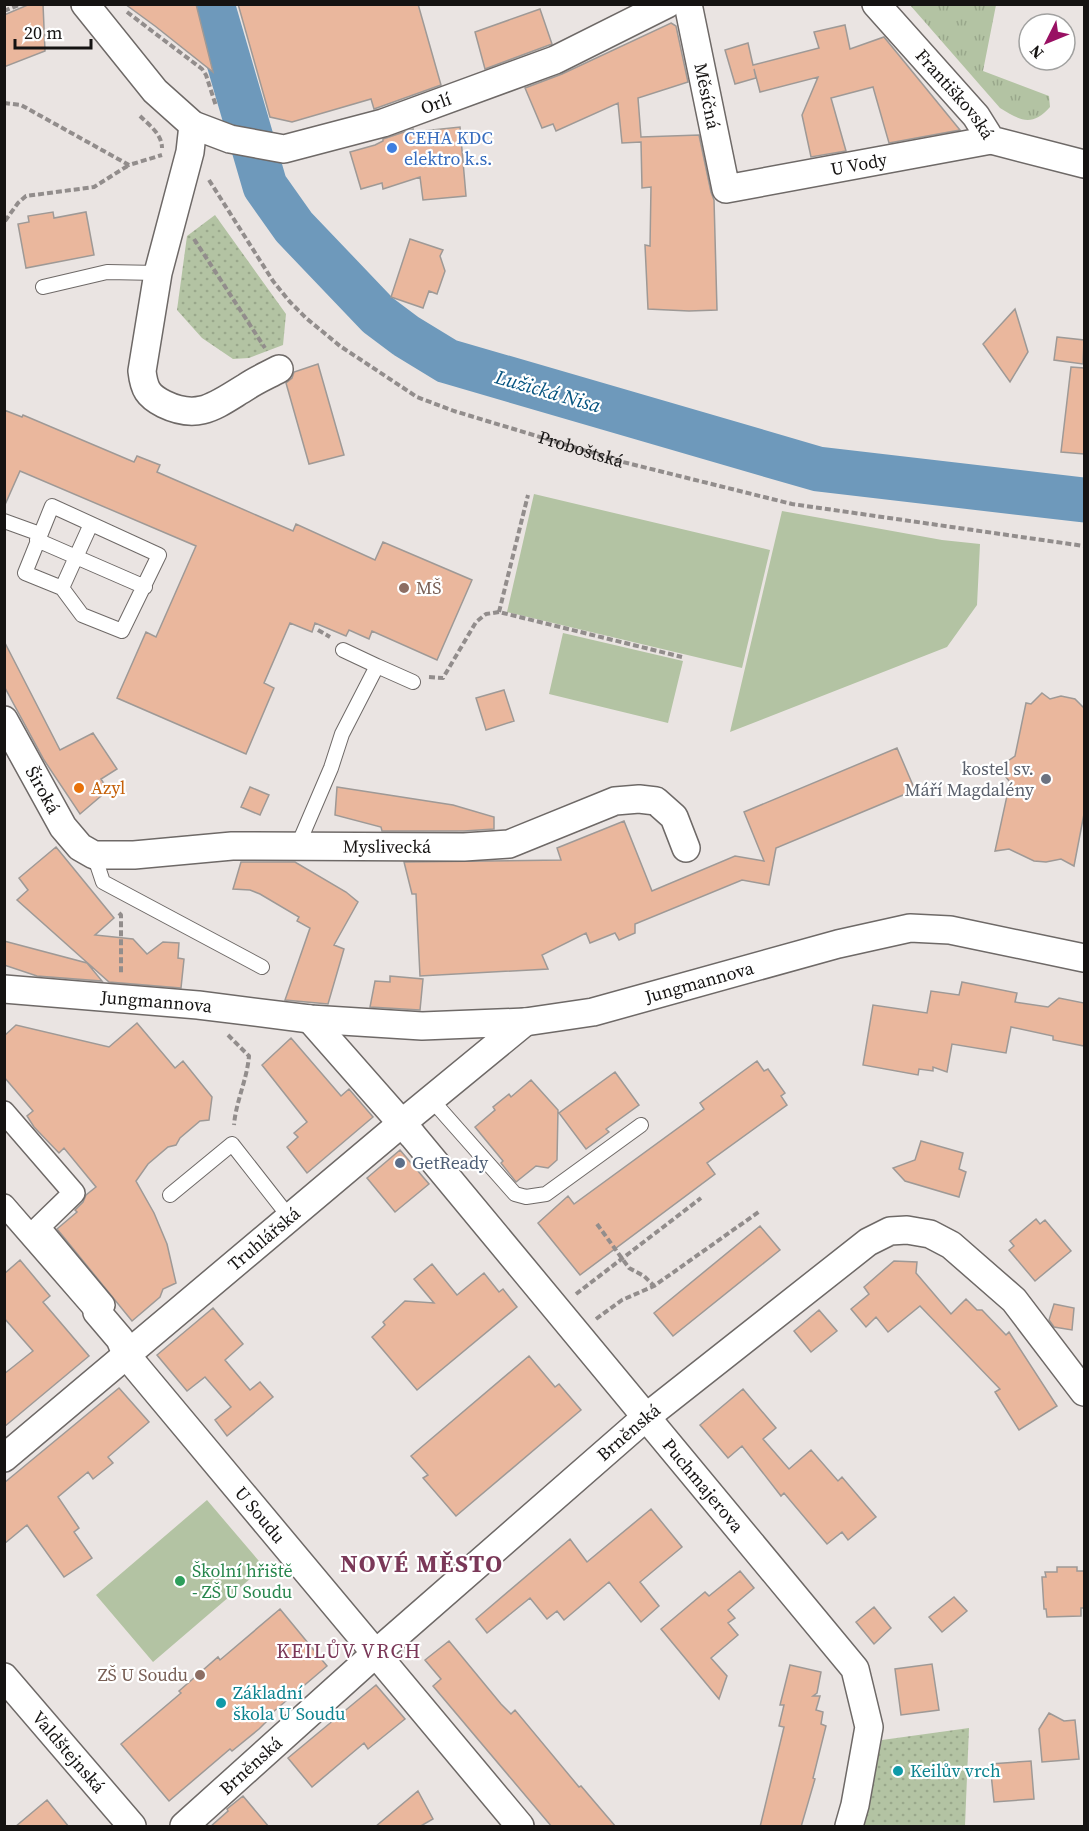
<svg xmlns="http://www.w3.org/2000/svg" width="1089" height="1831" font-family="'Source Serif 4',serif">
	<defs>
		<pattern id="grass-tufts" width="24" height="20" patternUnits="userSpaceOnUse" patternTransform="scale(1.5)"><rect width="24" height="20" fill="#b3c3a3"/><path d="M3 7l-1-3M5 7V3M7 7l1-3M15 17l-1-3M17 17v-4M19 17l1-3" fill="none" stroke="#99a78b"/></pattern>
		<pattern id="park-dots" width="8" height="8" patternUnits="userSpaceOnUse" patternTransform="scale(1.5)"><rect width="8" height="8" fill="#b3c3a3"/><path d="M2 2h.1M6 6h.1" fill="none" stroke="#99a78b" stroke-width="1.8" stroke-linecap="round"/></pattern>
	</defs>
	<rect width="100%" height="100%" fill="#eae4e2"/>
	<path fill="url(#grass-tufts)" d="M910 5H996L983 71 1049 96 1050 107C1032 127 1021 121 1000 108Z"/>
	<path fill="url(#park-dots)" d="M215 215 286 314 283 345 249 358 233 359 202 338 177 310 187 236Z
		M969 1728 965 1826H862L882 1740Z"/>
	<path fill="#b3c3a3" d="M534 494 770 550 742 668 507 612Z
		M782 511 942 540 980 544 977 605 947 647 730 732Z
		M563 633 683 661 668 723 549 694Z
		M207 1500 264 1567 153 1662 96 1595Z"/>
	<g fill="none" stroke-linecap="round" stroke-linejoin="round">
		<path stroke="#6e99bb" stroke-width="45" d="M212 4 265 186 294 227 378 315 406 336 447 361 818 469 1084 500"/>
	</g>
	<path fill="#eab79d" stroke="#9e9996" stroke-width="1.5" d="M30 4H43L45 51 4 67V15Z
		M125 4H196L213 72 155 26Z
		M238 4H418L441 85 374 109 371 99 292 122 270 117Z
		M540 9 552 44 485 69 475 32Z
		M671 23 676 26 688 82 638 98 641 137 699 135 711 192 714 200 717 310 689 311 648 309 645 245 650 246 651 187 642 188 641 142 622 143 618 103 556 131 553 124 542 128 525 88 562 74Z
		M845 25 850 49 884 37 960 130 889 143 873 87 831 98 846 151 811 157 802 115 818 77 760 92 754 69 756 78 735 84 725 50 748 43 753 65 819 48 814 32Z
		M460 127 466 196 423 200 420 177 383 189 382 183 361 189 350 152 375 145 383 141V139L413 129V132Z
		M53 212 54 218 86 212 94 255 26 268 18 224 29 222 28 216Z
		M410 239 443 250 440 256 445 271 437 294 429 291 423 308 391 297Z
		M1015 309 1028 352 1010 382 983 344Z
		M1057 337 1084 340 1083 364 1054 360Z
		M318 364 344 455 309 464 286 383 292 378 294 372Z
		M1071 367 1084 368V454L1061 452Z
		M4 410 22 417 23 415 134 462 137 456 160 465 157 472 293 531 296 524 375 560 383 542 472 580 437 660 372 631 369 639 349 630 346 636 315 623 312 632 290 623 264 683 274 688 246 754 117 698 146 632 156 637 196 546 20 471 4 507Z
		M4 641 60 750 93 733 117 769 101 779 108 790 80 814 44 760 4 686Z
		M504 690 514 721 486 730 476 698Z
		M1042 693 1050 699 1061 696 1075 699 1084 708V814L1074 866 1061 859 1046 862 1034 861 1009 849 995 851 1010 782 1005 776V767L1008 761 1015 756 1026 703 1031 704Z
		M897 748 915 790 776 848 769 885 742 880 635 924V933L619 940 615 933 590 943 586 933 542 955 548 969 420 976 416 894H412L404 862 561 860 557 848 624 821 652 891 735 856 764 861 744 812Z
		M250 787 269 795 260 815 241 807Z
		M337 787 453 805 494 817V829L464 831H382L381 827 335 815Z
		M56 847 114 918 95 935 133 939 147 954 163 942 179 943 178 958 184 959 181 988 109 982 17 900 28 890 19 878Z
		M241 862H295L346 892 358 902 334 945 344 949 328 1004 285 1000 310 928 297 921 299 917 260 894 250 890 233 889Z
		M4 941 87 963 102 981 37 976 4 965Z
		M390 976 423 979 420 1010 370 1007 375 981 390 982Z
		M962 982 1017 993 1015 1002 1048 1007 1059 998 1084 1003V1046L1053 1040V1036L1011 1027 1006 1053 952 1044 947 1072 933 1067V1071L919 1069 918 1075 863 1065 873 1005 927 1013 931 991 959 995Z
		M137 1023 175 1068 183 1061 212 1097 209 1120 200 1121 180 1138 176 1145 168 1147 148 1164 136 1181 154 1213 167 1244 176 1283 163 1289 160 1297 132 1321 57 1229 77 1212 75 1210 83 1202 86 1195 96 1187 64 1148 59 1153 34 1127 27 1116 33 1111 4 1077V1036L16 1025 109 1047Z
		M291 1038 341 1096 349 1089 373 1117 307 1173 287 1147 298 1137 294 1133 307 1122 262 1065Z
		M757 1061 764 1071 768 1069 775 1079 785 1093 781 1096 787 1105 707 1163 715 1174 580 1275 538 1223 568 1196 574 1204 704 1109 700 1103Z
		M615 1072 639 1105 606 1129 609 1132 586 1149 559 1113Z
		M531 1080 558 1110 557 1160 548 1168 536 1166 516 1182 501 1163 503 1161 475 1127 495 1110 493 1107 509 1094 511 1097Z
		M921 1141 963 1153 959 1169 966 1172 959 1197 905 1181 893 1168 915 1160Z
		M400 1150 429 1184 395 1212 367 1178Z
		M1036 1219 1040 1224 1045 1220 1071 1251 1035 1281 1009 1250 1014 1246 1010 1241Z
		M760 1226 780 1250 673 1336 654 1313Z
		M20 1260 50 1296 43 1302 89 1356 4 1427V1374L33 1351 4 1318V1274Z
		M894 1261 917 1262 916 1273 951 1314 966 1299 977 1310H982L1006 1335 1009 1332 1057 1406 1019 1430 995 1392 1000 1389 920 1306 888 1332 876 1317 866 1327 851 1309 869 1294 864 1287Z
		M432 1264 457 1295 484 1273 499 1292 503 1289 517 1307 417 1390 372 1337 385 1325 383 1322 405 1301 434 1303 414 1279Z
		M1054 1304 1074 1308 1072 1330 1054 1327 1049 1320Z
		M213 1308 243 1344 225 1360 250 1390 260 1382 273 1397 227 1436 215 1420 231 1407 205 1377 187 1391 157 1355Z
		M819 1310 837 1331 811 1352 794 1331Z
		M529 1356 555 1387 559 1384 581 1410 456 1516 423 1478 428 1475 411 1456Z
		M119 1388 149 1422 108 1457 113 1463 93 1479 88 1472 58 1497 79 1528 74 1532 92 1558 64 1577 27 1525 4 1544V1483Z
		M743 1389 776 1428 763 1439 789 1469 811 1450 838 1481 842 1477 876 1517 848 1540 842 1532 827 1544 784 1493 781 1496 742 1446 728 1458 700 1425Z
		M651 1509 682 1547 640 1582 659 1606 641 1622 609 1582 564 1620 557 1611 547 1619 530 1598 487 1633 476 1619 570 1539 587 1562Z
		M1057 1567H1077V1571H1084V1608H1081V1616L1047 1617 1046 1609H1044L1042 1577H1046L1045 1572H1057Z
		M740 1571 754 1588 728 1610 735 1618 728 1623 738 1635 711 1658 727 1676 719 1699 661 1629 705 1592 709 1596Z
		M954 1597 967 1611 942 1632 929 1617Z
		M874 1607 891 1628 874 1644 856 1622Z
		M280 1609 327 1666 266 1718 268 1720 259 1729 232 1751 230 1749 169 1801 121 1744 181 1693 179 1691 218 1657 220 1660Z
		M449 1641 501 1704 511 1714 515 1710 579 1787 581 1786 616 1827H552L433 1686 441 1679 425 1660Z
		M932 1664 939 1710 901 1715 895 1669Z
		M790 1665 821 1672 817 1693 813 1696H820L816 1710 823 1712 821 1724 826 1726 813 1778 815 1779 801 1827H760L784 1727 779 1726 784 1705H780Z
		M376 1685 405 1719 368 1749 364 1743 312 1787 288 1758Z
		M1049 1713 1064 1721 1075 1720 1079 1759 1042 1762 1039 1729Z
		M1031 1761 1034 1799 994 1802 990 1764Z
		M418 1791 433 1819 419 1827H375Z
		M243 1796 269 1827H210L228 1811 227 1809Z
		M47 1800 69 1827H15Z"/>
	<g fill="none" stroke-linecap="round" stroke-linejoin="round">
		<defs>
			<path id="service" d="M43 287 107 272 158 273
				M52 506 159 555 122 631 82 615 62 588 25 573Z
				M4 521 40 534
				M37 540 145 587
				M62 588 91 524
				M343 650 377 666
				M298 845 331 768 342 734 377 666 413 682
				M94 855 103 882 262 967
				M431 1099 515 1194 526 1197 546 1194 641 1125
				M170 1195 232 1144 290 1218"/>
			<path id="pedestrian" d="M4 1112 74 1193 39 1227 104 1305 97 1312 4 1205"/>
			<g id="minor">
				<path id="s2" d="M85 4 155 91 193 125 230 139 284 149 383 123 555 60 667 4"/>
				<path id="s3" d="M688 4 726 189 991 140"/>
				<path id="s4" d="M876 4 976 116 991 140 1084 164"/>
				<path d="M193 125 190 152 158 273 142 371C144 389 148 396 164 404 199 421 216 405 246 387 256 380 268 375 279 369"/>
				<path id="s5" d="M4 720 63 827 80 847 94 855H134L232 846 464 847 509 844 615 801 639 799 656 801 674 817 686 848"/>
				<path id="s6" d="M4 989 198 1005 310 1019 422 1026 525 1022 593 1012 838 944 910 928 950 930 1084 958"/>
				<path id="s7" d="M310 1019 413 1136 855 1669 869 1727 855 1805 849 1826"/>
				<path id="s8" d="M97 1312 120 1339 127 1356 520 1826"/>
				<path id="s9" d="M4 1458 402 1123 525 1022"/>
				<path id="s10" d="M4 1677 132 1826"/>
				<path id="s11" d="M184 1826 375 1654 645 1418 868 1242 890 1231 907 1230 930 1234 951 1245 1014 1300 1084 1392"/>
			</g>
		</defs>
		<use href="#service" stroke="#6e6967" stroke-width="16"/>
		<use href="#pedestrian" stroke="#6e6967" stroke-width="24"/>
		<use href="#minor" stroke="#6e6967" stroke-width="30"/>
		<g stroke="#928d8c" stroke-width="4" stroke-dasharray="6 3" stroke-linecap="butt">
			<path d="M4 11 21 4"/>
			<path d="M127 12 202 69 206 75 216 106"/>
			<path d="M4 103 21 105 129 165 162 155"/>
			<path d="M140 116C149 125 162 134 162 148"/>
			<path id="s1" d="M209 180 273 281 290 302 306 318 340 346 417 397 454 411 623 462 792 504 1084 546"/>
			<path d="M5 221 18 203 26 196 94 187 129 165"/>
			<path d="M194 239 265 348"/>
			<path d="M499 612 528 495"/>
			<path d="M318 630 330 637"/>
			<path d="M429 677 443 678 476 622 486 614 499 612 682 657"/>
			<path d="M119 913 121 915V973"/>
			<path d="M228 1035 249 1056C247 1080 236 1101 234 1125"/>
			<path d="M597 1224 629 1268 644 1276 654 1286"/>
			<path d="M576 1294 701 1198"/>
			<path d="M596 1319 622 1300 654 1286 760 1211"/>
		</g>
		<use href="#service" stroke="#fff" stroke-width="14"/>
		<use href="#pedestrian" stroke="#fff" stroke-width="21"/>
		<use href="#minor" stroke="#fff" stroke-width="27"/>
	</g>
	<circle fill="#3f7fe0" stroke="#fff" stroke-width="2" cx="392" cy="148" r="6"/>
	<g fill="#8d6e63" stroke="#fff" stroke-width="2">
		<circle cx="404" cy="588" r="6"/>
		<circle cx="200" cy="1675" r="6"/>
	</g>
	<circle fill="#6b7280" stroke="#fff" stroke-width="2" cx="1046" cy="779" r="6"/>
	<circle fill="#e8710a" stroke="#fff" stroke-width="2" cx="79" cy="788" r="6"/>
	<circle fill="#5c6f8a" stroke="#fff" stroke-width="2" cx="400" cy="1163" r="6"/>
	<circle fill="#2e9e5b" stroke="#fff" stroke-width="2" cx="180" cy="1581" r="6"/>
	<g fill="#0f9aa8" stroke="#fff" stroke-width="2">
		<circle cx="221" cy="1703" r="6"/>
		<circle cx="898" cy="1771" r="6"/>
	</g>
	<g text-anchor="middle" stroke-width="4.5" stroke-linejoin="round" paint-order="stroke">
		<g font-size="18" fill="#151312" stroke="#fff">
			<text dy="6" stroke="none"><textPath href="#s4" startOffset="120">Františkovská</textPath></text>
			<text dy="6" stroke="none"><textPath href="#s3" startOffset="94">Měsíčná</textPath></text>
			<text dy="6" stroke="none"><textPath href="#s2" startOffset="416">Orlí</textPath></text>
			<text dy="6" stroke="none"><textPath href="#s3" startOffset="324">U Vody</textPath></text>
			<text dy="6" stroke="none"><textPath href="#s1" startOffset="478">Proboštská</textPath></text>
			<text dy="6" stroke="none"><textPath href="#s5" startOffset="80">Široká</textPath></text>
			<text dy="6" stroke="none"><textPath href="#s5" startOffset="458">Myslivecká</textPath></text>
			<text dy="6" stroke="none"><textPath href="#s6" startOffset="702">Jungmannova</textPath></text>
			<text dy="6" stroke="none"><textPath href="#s6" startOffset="153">Jungmannova</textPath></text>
			<text dy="6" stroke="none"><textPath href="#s9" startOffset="340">Truhlářská</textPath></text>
			<text dy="6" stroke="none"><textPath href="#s11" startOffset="594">Brněnská</textPath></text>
			<text dy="6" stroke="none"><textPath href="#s7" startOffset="610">Puchmajerova</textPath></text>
			<text dy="6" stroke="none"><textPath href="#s8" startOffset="261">U Soudu</textPath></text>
			<text dy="6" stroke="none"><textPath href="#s10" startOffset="99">Valdštejnská</textPath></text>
			<text dy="6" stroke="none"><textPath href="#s11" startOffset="90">Brněnská</textPath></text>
		</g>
		<g font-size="18" fill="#366cbe" stroke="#fff" text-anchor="start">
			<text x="404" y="144">CEHA KDC<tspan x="404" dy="21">elektro k.s.</tspan></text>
		</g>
		<g font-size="18" fill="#785e54" stroke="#fff" text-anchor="start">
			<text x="416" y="594">MŠ</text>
			<text x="188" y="1681" text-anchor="end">ZŠ U Soudu</text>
		</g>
		<g font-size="18" fill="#5b616d" stroke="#fff" text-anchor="end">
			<text x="1034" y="775">kostel sv.<tspan x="1034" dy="21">Máří Magdalény</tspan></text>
		</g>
		<g font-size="18" fill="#c56008" stroke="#fff" text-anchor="start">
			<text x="91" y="794">Azyl</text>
		</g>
		<g font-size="18" fill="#4e5e75" stroke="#fff" text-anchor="start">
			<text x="412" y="1169">GetReady</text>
		</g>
		<g font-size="18" fill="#27864d" stroke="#fff" text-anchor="start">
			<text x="192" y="1577">Školní hřiště<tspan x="192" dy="21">- ZŠ U Soudu</tspan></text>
		</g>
		<g font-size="18" fill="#0d838f" stroke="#fff" text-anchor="start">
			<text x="233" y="1699">Základní<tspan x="233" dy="21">škola U Soudu</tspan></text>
			<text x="910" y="1777">Keilův vrch</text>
		</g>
		<g font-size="20" font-style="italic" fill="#065480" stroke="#fff">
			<text transform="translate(548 391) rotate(16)" y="7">Lužická Nisa</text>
		</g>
		<g font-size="20" letter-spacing="1.5" fill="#7a3858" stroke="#fff">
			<text x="349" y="1658">KEILŮV VRCH</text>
		</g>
		<g font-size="24" font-weight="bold" letter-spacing="1.5" fill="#7a3858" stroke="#fff">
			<text x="422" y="1572">NOVÉ MĚSTO</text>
		</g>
	</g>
	<rect width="1089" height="1831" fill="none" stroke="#151312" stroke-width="12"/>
	<g transform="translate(1047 42) rotate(227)"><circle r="28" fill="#ffffff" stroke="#a1a1a0" stroke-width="1.5"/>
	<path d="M0-4.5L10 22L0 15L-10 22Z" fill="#991063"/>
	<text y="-9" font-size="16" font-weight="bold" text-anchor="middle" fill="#151312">N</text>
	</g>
	<path d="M15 39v9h76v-9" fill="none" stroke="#151312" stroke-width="3"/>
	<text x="24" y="39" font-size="18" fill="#151312" stroke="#ffffff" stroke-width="4.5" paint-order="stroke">20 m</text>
</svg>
